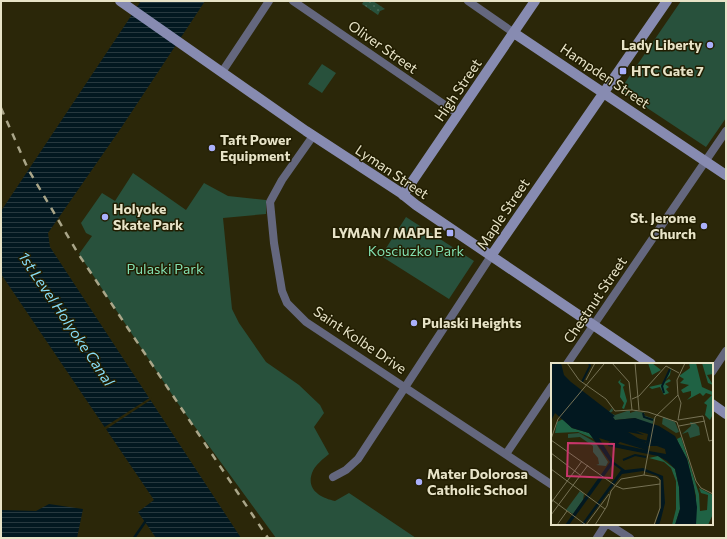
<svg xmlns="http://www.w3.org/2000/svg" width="727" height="539" font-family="Commissioner,sans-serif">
	<defs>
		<pattern id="grass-dots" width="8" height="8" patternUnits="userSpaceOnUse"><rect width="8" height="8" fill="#28513c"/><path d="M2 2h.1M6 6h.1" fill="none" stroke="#476a57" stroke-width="1.8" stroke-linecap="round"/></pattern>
		<pattern id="water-rules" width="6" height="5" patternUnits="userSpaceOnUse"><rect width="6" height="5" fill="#021820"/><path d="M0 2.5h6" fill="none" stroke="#27393f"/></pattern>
	</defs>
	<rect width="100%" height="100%" fill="#2b2709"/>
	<path fill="url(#grass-dots)" d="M364 1H373L385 9 380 11 378 15 362 4Z"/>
	<path fill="#28513c" d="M681 1H726V118L706 147 620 90Z
		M322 64 336 73 322 93 308 84Z
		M133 173 186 210 204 183 228 196 266 200V214L223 218 232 309 239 323 266 362 299 385 320 405 324 413 314 427 329 454C323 459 315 465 312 473 306 490 321 498 335 501L349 493 416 538H276L179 405 79 254 92 236 86 233 81 223 102 193 115 201Z
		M406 217 474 261 449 299 381 256Z"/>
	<path fill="url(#water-rules)" d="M141 1H205L121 128 48 233 50 247 241 538H156L138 512 154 500 1 274V211Z
		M49 504 83 509 77 538H1V510L36 511Z"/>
	<path fill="#2b2709" d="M151 397 152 399 105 430 103 428Z"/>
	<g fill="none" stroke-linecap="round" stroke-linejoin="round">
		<path stroke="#021820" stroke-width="2.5" d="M134 538 145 522"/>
		<path stroke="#64677e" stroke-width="8" d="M293 1 458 114
			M468 1 514 33
			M222 72 269 1
			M313 136 282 180 270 202 274 243 282 291 287 303 306 322 552 485
			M567 364 726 131
			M712 372 726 351
			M506 454 552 386
			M333 477 346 470 358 459 491 256
			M608 524 630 538
			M597 538 606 524"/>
		<path stroke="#878bb1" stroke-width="10" d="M120 1 306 131 401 193 416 205 651 364
			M514 33 726 175
			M403 195 535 1
			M491 256 667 1
			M712 404 726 414"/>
		<path stroke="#aaa689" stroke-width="2.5" stroke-dasharray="7 7" stroke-linecap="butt" d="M1 108 28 169 79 255 268 538"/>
	</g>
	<g fill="#aab0fb" stroke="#211d01" stroke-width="1.5">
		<circle cx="710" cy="45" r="4"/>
		<rect x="619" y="67" width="8" height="8" rx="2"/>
		<circle cx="212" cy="148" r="4"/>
		<circle cx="105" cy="217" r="4"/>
		<circle cx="704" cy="226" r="4"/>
		<rect x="446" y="229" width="8" height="8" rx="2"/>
		<circle cx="414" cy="323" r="4"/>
		<circle cx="419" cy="482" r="4"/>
	</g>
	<g text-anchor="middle" stroke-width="3" stroke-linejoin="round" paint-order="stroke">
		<g font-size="14" font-weight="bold" fill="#e7e3c7" stroke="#211d01" text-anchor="start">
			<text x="702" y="50" text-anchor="end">Lady Liberty</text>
			<text x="631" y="76">HTC Gate 7</text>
			<text x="220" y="145">Taft Power<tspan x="220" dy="16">Equipment</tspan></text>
			<text x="113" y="214">Holyoke<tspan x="113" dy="16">Skate Park</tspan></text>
			<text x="696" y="223" text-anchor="end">St. Jerome<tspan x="696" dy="16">Church</tspan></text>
			<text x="442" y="238" text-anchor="end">LYMAN / MAPLE</text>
			<text x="422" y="328">Pulaski Heights</text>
			<text x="427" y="479">Mater Dolorosa<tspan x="427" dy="16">Catholic School</tspan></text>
		</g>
		<g font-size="14" fill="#e7e3c7" stroke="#211d01">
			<text transform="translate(383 47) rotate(35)" y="5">Oliver Street</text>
			<text transform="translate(605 76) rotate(34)" y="5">Hampden Street</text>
			<text transform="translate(458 90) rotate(-56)" y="5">High Street</text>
			<text transform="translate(392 172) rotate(34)" y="5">Lyman Street</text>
			<text transform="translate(503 214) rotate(-56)" y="5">Maple Street</text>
			<text transform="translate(595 300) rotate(-56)" y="5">Chestnut Street</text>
			<text transform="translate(360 340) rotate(34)" y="5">Saint Kolbe Drive</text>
		</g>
		<g font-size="14" fill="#82dfb0" stroke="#211d01">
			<text x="416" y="256">Kosciuzko Park</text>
			<text x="165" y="274">Pulaski Park</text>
		</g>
		<g font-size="15" font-style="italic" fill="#87dcf7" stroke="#211d01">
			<text transform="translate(66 319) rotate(56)" y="5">1st Level Holyoke Canal</text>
		</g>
	</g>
	<g transform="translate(551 363)">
		<rect width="162" height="162" fill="#2b2709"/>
		<path d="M97 0H101L110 7 101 12ZM138 0H145L151 24 162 29V51L159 57 154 52 156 42 153 40 161 32 155 30 152 33 149 30 136 37 140 33V28L132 30 130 27 138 22 129 20 133 16 128 13 139 5ZM151 0H162V11L156 12 162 22 157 20ZM119 5 120 6 119 12 112 20 118 16 120 18 114 21 118 24 115 26 118 30 113 32 109 24 101 26 98 24 111 21 118 11ZM70 16 69 19 74 22 72 24 76 38 73 46 71 45 73 40 69 34 70 23 67 19ZM12 56 21 65 38 70 43 76 27 69 4 70 6 59ZM130 74 148 131 149 148 156 147 157 132 150 130 148 125 162 132V151L157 162H145V133L136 96 127 79 126 76ZM107 93 124 106 128 124 129 146 124 162H121L125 146V118L120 105 113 99 98 95Z" fill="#1f6244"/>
		<path d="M139 59 144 60 148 64 149 72 139 75 137 69 131 71 140 63Z" fill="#28513c"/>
		<path d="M61 45 62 48 59 50 64 52 76 48H79V50L85 48 94 50 92 52 103 56 101 63 84 55 64 57 56 51ZM112 54 124 59 128 69 125 70 111 61ZM28 70 44 79 57 99 55 103 45 102 48 101 47 95 42 89V83L29 74 17 75V71ZM29 128 33 131 32 137 22 151 15 147Z" fill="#28513c"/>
		<path d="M0 0H10L13 12 20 19 64 53 62 54 64 57 84 55 108 63 124 73 136 96 143 124 146 144 145 162H124L129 146 128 124 124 106 116 98 107 93 57 83 58 79 95 87 69 79 67 81 48 75 63 99 74 107 92 105 112 113 114 140 110 156 108 162H104L110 144V117L107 113 92 108 71 111 33 162H30L70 107 62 101 18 162H14L59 99 38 70 21 65 4 50 0 58ZM85 68 97 71 95 80 77 69 93 72ZM97 83H106L114 86 115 91 98 88Z" fill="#021820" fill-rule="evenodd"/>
		<path fill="none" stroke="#021820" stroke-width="2" d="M31 19 39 3 38 0M113 30 111 23 119 6M92 50 93 54 102 57M85 76 106 81M72 97 84 92 95 94"/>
		<path fill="none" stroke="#767255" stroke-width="1" d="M16 0 28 17 55 36 64 48 81 47M61 0 78 19 81 47 97 49 126 59 145 118 150 125 162 131M84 0 88 47M35 17 44 0M81 36 88 33 115 3 128 10M127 57 152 53 158 78 162 77M127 57 130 40 127 32M128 63 154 58M0 76 7 56 53 1M0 77 65 123M0 90 29 112M0 106 54 146M93 112 105 114 109 117V145L103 162M65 123 72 126 109 121M0 136 35 162 58 131M0 140 31 98M0 152 37 102M6 162 16 148M44 162 56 143 60 128 70 116 93 112 104 54 127 32 126 17 134 0"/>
		<path fill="#c8366b" fill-opacity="0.15" stroke="#c8366b" stroke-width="2" d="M17 80 63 81 61 115 16 113Z"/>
		<rect width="162" height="162" fill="none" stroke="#e7e3c7" stroke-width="2"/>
	</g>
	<rect width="727" height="539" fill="none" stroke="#e7e3c7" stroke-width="4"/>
</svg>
